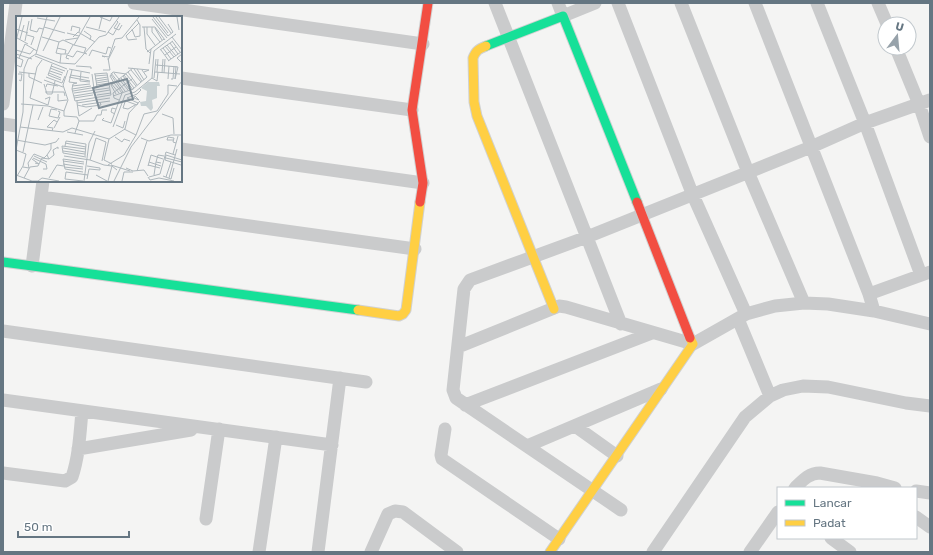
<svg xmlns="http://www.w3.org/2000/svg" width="933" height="555" font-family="Rubik,sans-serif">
	<rect width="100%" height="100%" fill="#f4f4f3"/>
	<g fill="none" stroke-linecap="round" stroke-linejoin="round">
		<defs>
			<path id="fast" d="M486 46 563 16 637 202
				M3 262 358 310"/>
			<path id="slow" d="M486 46C479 49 476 50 473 58L474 102 477 116 554 309
				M358 310 399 316 403 314 406 310 420 202
				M550 552 693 344 690 338"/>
			<path id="jam" d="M420 202 423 183 412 110 428 3
				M637 202 690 338"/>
		</defs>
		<use href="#fast" stroke="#d0d1d1" stroke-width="11"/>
		<use href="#slow" stroke="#d0d1d1" stroke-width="11"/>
		<use href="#jam" stroke="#d0d1d1" stroke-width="11"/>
		<path stroke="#cacbcc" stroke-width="13" d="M134 3 423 44
			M495 3 621 324
			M558 3 563 16 595 3
			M618 3 692 193 746 314
			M681 3 748 172 804 303
			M755 3 869 294 874 311
			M817 3 865 123 921 275
			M878 3 887 24
			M896 48 919 104 930 137
			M181 78 412 110
			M3 104 16 3
			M3 124 17 126
			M181 149 423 183
			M41 197 415 249
			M32 266 43 181
			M869 294 930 272
			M738 319 770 396
			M3 331 366 382
			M458 347 559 306 566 307 693 344 746 314 775 306 804 303 828 304 874 311 930 324
			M3 400 332 445
			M465 405 652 333
			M575 426 617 456
			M445 429 441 455 442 459 559 539
			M527 446 661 389
			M78 449 191 430
			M3 473 65 481 72 477C79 456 80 433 82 411
			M795 488C803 480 809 473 820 473L877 483 895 488
			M916 491 930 493
			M621 510 456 398 453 390 464 289 470 280 587 237 811 147 865 123 930 100
			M916 517 930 527
			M206 519 219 429
			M831 538 850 552
			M259 552 276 437
			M318 552 340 378
			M371 552 388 514 395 511 403 512 457 552
			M653 552 745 417 770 396 783 390 803 386 828 387 906 403 930 406
			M750 552 778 512"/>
		<use href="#fast" stroke="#16e098" stroke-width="9"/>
		<use href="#slow" stroke="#ffcf43" stroke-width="9"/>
		<use href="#jam" stroke="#f24e42" stroke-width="9"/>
	</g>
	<g transform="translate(16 16)">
		<rect width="166" height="166" fill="#f4f4f3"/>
		<path d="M132 66H143L144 70H141V82L136 84 137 92 135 95 130 90H125L124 86 130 85 131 75 125 72Z" fill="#c9d2d4"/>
		<path fill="none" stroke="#aeb7bc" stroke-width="1" d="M84 1 94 5 96 1M137 1 152 20M140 1 152 17M143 1 155 17M161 1 163 14M21 2 39 5M16 3 14 14 21 16 23 12 27 13M136 3 151 22M100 4 102 6 98 12 103 14 106 9M28 11 49 17M70 11 90 16M126 11H139L149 24M128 11 130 33 134 37M131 11V18L139 29M136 11V16L144 26M139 12 146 24M0 13 12 17M83 13 86 1M116 13 119 21 124 20V9L121 4M55 15 56 10 64 12 63 16M68 15 75 20 74 24M92 16 97 19 104 7M51 17 63 20M11 19 18 21 15 29M152 20 157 16 152 8M26 21 43 26 47 24 58 29 74 1M57 21 62 16 79 26M156 21 166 34M1 22 12 28M4 23 8 9M121 23 112 24 110 20 123 7M49 24 62 22M0 25 6 1M9 25 13 5M156 25 164 36M43 26 40 37 45 38 44 47M154 27 162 38M58 29 70 32 68 37M151 29 160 40M149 30 158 41M41 32 50 34 49 38M147 32 155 43M0 34 14 38 18 33M144 34 157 25M145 34 153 45M27 35 44 1M131 36 148 23M0 38 16 43M20 38 44 47 59 48 83 21 90 19 103 1M45 38H52L57 29M166 38 161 42 166 47M149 39 160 31M19 40 51 53M73 40 76 34 90 38 92 31 95 32M0 41 7 44 5 51 0 49M89 41 86 40 93 41 99 23 106 22 123 1M3 42 9 28 21 35M53 43 50 42 51 39 57 41 61 35 71 38M26 44 21 51 14 82 32 89M92 44 99 30M152 45 165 36M36 48 32 59 45 64M133 48 135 33M140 49 162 51M35 50 49 55M60 50 75 51V53M34 52 47 57M112 52 133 54 128 56M53 53 74 57M118 53 126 65M121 53 128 64M56 54 53 66 61 67 57 68 56 73 59 85 95 79 91 57 78 58M87 54H94L92 42M115 54 125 66M34 55 46 59M3 56 20 58M65 56 64 65 74 66M97 56 94 60 98 67 117 52M97 56 110 58 120 70M112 56 121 69M139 56 164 58M141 56 142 43M13 57V61L26 67M33 57 45 62M95 57 109 75M98 57 112 74M146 57 147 43M148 57 149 43M2 58H6L5 65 3 64M76 58 78 73M79 58 81 71M54 59 73 62M95 59 107 76M108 59 118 72M79 60 91 59M107 60 117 74M30 61 46 67 49 60M53 61 74 65M105 62 113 73M136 62 138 35 160 18M136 62 141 65 142 56M138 62 140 43M79 63 92 61M152 63 153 50M155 63H157L158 50M159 63 162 51M159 63 160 50M28 64 47 71M80 65 92 63M94 66 103 77M80 67 92 65M28 68 31 78H36L39 65M80 69 93 67M56 70 74 68M30 71 31 68 42 70M56 73 75 70M57 75 93 69M29 76H48L49 80M58 77 93 72M42 78V85L51 84M81 79 95 77M58 80 94 74M97 80 117 73 131 61 126 54M119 80 118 82 123 84 119 80M58 82 77 79M111 82 121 78 125 74 123 72M29 83 34 81 32 89M61 84V87L94 82M103 84 98 82 97 77 116 63M110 85 121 89 122 87 111 82M109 86 107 92 112 93 119 89M61 87 63 100 76 92M5 88 32 90 48 95 52 84 47 69 52 54M61 89 70 91 85 89 84 86M66 89 94 85M41 94 35 93 33 100 42 102 44 96 42 95M48 95V100L61 101 63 105H78L81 99H85L86 94H91M99 98 95 96 96 92 100 93M146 98 157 102 158 118M88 102 86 104 95 107M22 104 27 91M95 107 106 77 98 67 95 69 100 78M100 109 107 112 109 105M4 111 47 116 56 112 93 123 109 113 113 97 124 85M97 111 109 79 119 76 136 62M38 112 44 101M108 113 120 119M36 115 37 112 31 111 38 104 41 106M51 116 67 119M59 117 63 105M99 121 106 126 108 123 114 125M125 122 133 125 155 119H166M93 123 88 144 96 148M0 124 29 129 40 126 43 122M157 124H151L152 121 158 122 157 126 160 127M49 127 70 131M49 130 50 125 70 128 69 140M47 132 69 136M70 133 46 130 47 137 70 141M0 134 7 96 8 53 12 43 20 38 31 1M0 134 10 138 7 150 1 160M47 135 69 138M7 136 17 89M157 138 162 120M18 140 31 146M48 140 74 144 88 149M17 142 30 148 31 153H27M150 142 166 146M16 143 23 148 19 147M33 143 31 139 35 133V127M74 144 80 122 90 126 86 145M47 145 68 148M133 146 145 150M140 146 142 139 148 140M47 148 67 151M88 149 96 150 101 154M92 149 108 139 120 119 128 98 141 95 152 78V69L161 70M95 149 114 155M132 149 144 152M165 149 149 144 150 139 166 144M71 150 84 152V154M132 150 135 139 147 143M7 151 13 152 12 147 18 138 28 142 31 139M48 151 67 153M110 152 117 155 128 154 132 160M121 155 131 125M67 156 49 153 47 143 68 146M0 159 16 165H22L26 162 43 165M80 159 91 165M138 159 140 146 145 147M147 160 155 163 158 152M132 161 134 164 143 162 158 165M133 161 144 158 150 136 159 139M150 161 155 146M8 162 14 151 22 150 26 142 33 143 38 139 37 134 42 131V133M33 162 41 149 48 150M153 162 161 133M71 163 73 153 84 154M67 165 49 163 50 156 72 159M68 165 73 127 79 115M92 165 96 150M98 165 115 131 166 65M106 165 108 156H117"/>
		<path fill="#808e98" fill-opacity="0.15" stroke="#808e98" stroke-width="2" d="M111 63 117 83 83 92 77 72Z"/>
		<rect width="166" height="166" fill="none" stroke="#657682" stroke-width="2"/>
	</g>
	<rect width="933" height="555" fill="none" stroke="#657682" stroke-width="8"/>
	<rect x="777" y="487" width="140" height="52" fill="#ffffff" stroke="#c1c8cd"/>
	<rect x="785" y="500" width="20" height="6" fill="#16e098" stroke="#c1c8cd"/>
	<text x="813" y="507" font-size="12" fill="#657682">Lancar</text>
	<rect x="785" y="520" width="20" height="6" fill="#ffcf43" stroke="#c1c8cd"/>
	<text x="813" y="527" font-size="12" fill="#657682">Padat</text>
	<g transform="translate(897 36) rotate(16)"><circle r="19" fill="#ffffff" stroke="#c1c8cd"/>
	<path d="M0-3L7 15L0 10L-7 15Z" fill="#97a2aa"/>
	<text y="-6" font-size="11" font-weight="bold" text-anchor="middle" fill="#657682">U</text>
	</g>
	<path d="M18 531v6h111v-6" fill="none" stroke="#657682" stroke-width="2"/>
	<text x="24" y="531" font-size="12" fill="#657682" stroke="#ffffff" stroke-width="3" paint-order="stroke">50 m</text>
</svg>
